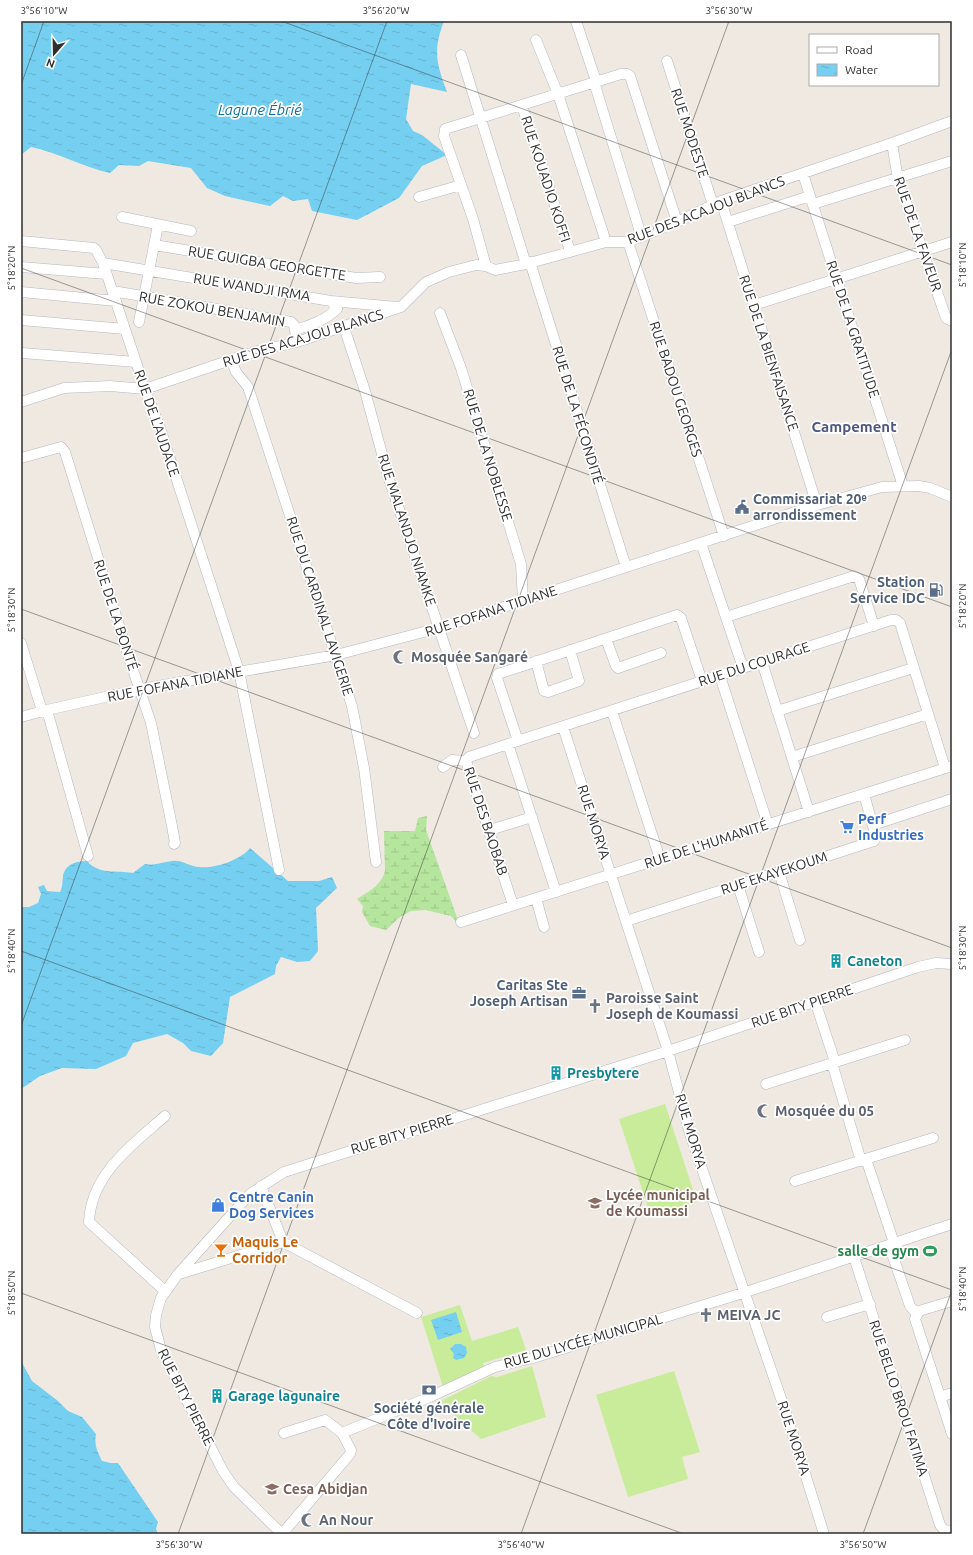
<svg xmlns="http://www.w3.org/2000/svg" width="973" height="1555" font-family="Ubuntu,sans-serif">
	<defs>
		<pattern id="wetland-marsh" width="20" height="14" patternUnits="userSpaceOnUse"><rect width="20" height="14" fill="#b6e59e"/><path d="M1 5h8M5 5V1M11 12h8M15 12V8" fill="none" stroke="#9dc588"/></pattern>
		<pattern id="water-ripples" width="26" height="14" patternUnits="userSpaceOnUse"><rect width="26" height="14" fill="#75cff0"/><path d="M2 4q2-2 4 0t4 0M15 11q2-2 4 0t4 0" fill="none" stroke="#66b2ce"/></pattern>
	</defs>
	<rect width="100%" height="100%" fill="#efe9e1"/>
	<path fill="url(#wetland-marsh)" d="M427 816 426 830 460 926 451 916 425 910 411 911 400 917 386 930 370 926 362 912 363 906 357 899C369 891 381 886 385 871L384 831H415L418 818Z"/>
	<path fill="#c9ec9a" d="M665 1104 697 1202 651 1217 619 1119Z
		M460 1305 472 1341 518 1327 526 1350 483 1363 484 1366 443 1387 421 1317Z
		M532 1366 546 1417 481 1439 439 1402 491 1376 497 1377Z
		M674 1371 700 1452 682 1457 688 1479 628 1497 596 1395Z"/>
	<path fill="url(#water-ripples)" d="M21 21H444C433 50 436 63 447 92L411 84 406 119 413 131 422 135 447 155 422 166 399 198 357 220 312 211 308 199 293 201 283 196 270 206 225 196 207 188 191 168 148 161 139 166 119 165 110 173C83 167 59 153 31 147L21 155Z
		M250 848 288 881H319L332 877 337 888 316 908 318 951 310 961 297 962 281 957 276 966 275 974 230 997 223 1043 211 1056 191 1051 183 1043 167 1034 133 1043 126 1056 96 1069 62 1068 40 1076 21 1089V907H29L38 903 41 894 38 887 44 885 47 891 60 892C63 886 62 883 63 876 65 864 77 861 87 861 99 875 116 870 133 873L145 864C155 866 162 862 172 861 182 859 190 867 199 867 214 869 241 860 250 848Z
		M456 1312 462 1332 438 1340 431 1320Z
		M455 1344H461L466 1347 467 1353 464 1358 456 1360 453 1358 454 1354 450 1349Z
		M21 1361 32 1381 58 1401 68 1411 82 1417 96 1434C94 1444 97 1451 102 1461L111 1463H118L158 1522 156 1529 158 1534H21Z"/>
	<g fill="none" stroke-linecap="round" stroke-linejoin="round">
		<defs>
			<path id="minor" d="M576 21 596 81
				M536 40 558 94 606 242
				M461 55 526 264
				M667 61 713 205
				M594 82 641 235
				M522 106 570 251
				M892 143 898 179 946 318 952 321
				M803 174 903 486
				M419 197 461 185
				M721 201 817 505
				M813 204 952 161
				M122 217 191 231
				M728 222 810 196
				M21 241 94 248 96 250 103 263 145 389 160 428 239 671 279 870
				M628 242 724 536
				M154 245 356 278 380 277
				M530 262 626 567
				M103 263 331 301 397 307
				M486 266 473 219 444 136 445 129 621 74H627L630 76 677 222
				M21 267 106 274
				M113 291 291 322 294 325 297 342
				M21 292 116 301
				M754 305 952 242
				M440 313 461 368 521 564 523 601
				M21 320 125 329
				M139 322 158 225
				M344 327 365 391 388 476 474 733
				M295 330C311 325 324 321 337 309L331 301
				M22 353 136 362
				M231 359 236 372 248 387 352 706 364 768 376 862
				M21 402 64 388 110 386 145 389 254 352 297 342 401 307 426 282 449 272 476 265 486 266 495 270 526 264 606 242H628L677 222 721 201 892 143 952 121
				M21 458 61 447 65 452 131 664 151 723 172 826 175 843 174 844
				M701 543 743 668
				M726 617 854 576 859 579 874 626
				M606 639 616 666 618 668 661 653
				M21 643 42 711
				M536 661 544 691 548 692 579 681 570 650
				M762 662 809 812
				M720 676 768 825
				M47 710 88 856
				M612 711 660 859
				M777 711 913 668
				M21 717 47 710 141 689 336 655 439 628 817 505 882 487 919 486 930 488 952 497
				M563 727 668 1051 690 1134 786 1413 824 1534
				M518 741 497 678 498 674 677 615 681 618 702 681
				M508 744 556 892
				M792 757 928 714
				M466 761 469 757 508 744 891 620H896L900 623 945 768
				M443 767 452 760 466 761 513 905
				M873 825 952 799
				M490 830 532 817
				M779 872 800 940
				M738 885 759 952
				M536 898 544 927
				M626 921 874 841 876 837 864 794
				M461 922 952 766
				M952 964 936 963 918 967 668 1051 284 1172 250 1194 178 1274 161 1298 156 1315 155 1327 161 1350 223 1471 234 1487 282 1534 350 1454 351 1450 342 1433 430 1397 495 1367 533 1358 746 1292 952 1224
				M815 1001 835 1062
				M832 1063 861 1161
				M766 1084 905 1040
				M165 1116C132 1145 91 1174 89 1222L165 1291
				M866 1159 894 1243
				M795 1181 933 1138
				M283 1242 417 1313
				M889 1245 910 1306 917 1314
				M854 1257 940 1525 944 1530 952 1531
				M179 1274 283 1242 261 1186
				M952 1301 919 1311 915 1319 952 1434
				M827 1317 870 1304
				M940 1397 952 1393
				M284 1433 325 1420 342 1433"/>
		</defs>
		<use href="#minor" stroke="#b4b7c1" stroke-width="11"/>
		<use href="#minor" stroke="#fff" stroke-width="10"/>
	</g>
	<path fill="none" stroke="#2e2e2e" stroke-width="1" stroke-opacity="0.45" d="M281 21 952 265M21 85 44 21M21 268 952 607M21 609 952 948M21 951 952 1290M21 1026 387 21M21 1293 684 1534M178 1534 729 21M521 1534 952 349M863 1534 952 1290"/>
	<defs>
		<symbol id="civic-bare" viewBox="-9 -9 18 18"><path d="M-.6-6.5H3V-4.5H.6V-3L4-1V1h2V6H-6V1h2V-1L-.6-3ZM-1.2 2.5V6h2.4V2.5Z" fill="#5c6f8a" stroke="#fff" stroke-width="2.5" paint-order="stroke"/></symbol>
		<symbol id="fuel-bare" viewBox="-9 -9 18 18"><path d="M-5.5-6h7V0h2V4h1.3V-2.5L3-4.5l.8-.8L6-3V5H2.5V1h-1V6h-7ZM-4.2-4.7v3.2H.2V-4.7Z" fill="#5c6f8a" stroke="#fff" stroke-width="2.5" paint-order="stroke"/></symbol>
		<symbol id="mosque-bare" viewBox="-9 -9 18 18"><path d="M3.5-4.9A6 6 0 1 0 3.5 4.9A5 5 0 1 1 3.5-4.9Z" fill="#6b7280" stroke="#fff" stroke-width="2.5" paint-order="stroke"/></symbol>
		<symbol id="supermarket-bare" viewBox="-9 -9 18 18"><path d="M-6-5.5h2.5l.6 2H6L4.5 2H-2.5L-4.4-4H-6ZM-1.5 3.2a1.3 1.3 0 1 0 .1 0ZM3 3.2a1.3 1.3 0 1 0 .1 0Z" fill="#3f7fe0" stroke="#fff" stroke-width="2.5" paint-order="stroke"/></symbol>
		<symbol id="building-bare" viewBox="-9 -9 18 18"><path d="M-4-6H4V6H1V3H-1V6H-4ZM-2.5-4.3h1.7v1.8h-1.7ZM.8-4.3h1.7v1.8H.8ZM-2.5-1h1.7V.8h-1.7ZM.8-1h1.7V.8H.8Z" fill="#0f9aa8" stroke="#fff" stroke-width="2.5" paint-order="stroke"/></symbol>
		<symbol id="office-bare" viewBox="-9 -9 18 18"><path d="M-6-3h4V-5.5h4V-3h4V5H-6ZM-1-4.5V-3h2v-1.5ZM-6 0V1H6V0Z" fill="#5c6f8a" stroke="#fff" stroke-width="2.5" paint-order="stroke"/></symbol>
		<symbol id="church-bare" viewBox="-9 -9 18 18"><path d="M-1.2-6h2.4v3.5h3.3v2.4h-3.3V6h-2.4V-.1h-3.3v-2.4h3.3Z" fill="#6b7280" stroke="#fff" stroke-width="2.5" paint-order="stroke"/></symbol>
		<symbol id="school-bare" viewBox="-9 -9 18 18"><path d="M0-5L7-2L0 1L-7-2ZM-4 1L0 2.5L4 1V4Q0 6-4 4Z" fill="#8d6e63" stroke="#fff" stroke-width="2.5" paint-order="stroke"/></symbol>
		<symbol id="shop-bare" viewBox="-9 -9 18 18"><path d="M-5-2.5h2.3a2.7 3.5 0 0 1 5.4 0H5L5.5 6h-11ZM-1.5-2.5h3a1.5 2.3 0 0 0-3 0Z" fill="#3f7fe0" stroke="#fff" stroke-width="2.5" paint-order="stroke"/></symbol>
		<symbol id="bar-bare" viewBox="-9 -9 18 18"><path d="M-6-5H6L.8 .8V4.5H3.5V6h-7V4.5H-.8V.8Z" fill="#e8710a" stroke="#fff" stroke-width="2.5" paint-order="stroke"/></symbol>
		<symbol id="stadium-bare" viewBox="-9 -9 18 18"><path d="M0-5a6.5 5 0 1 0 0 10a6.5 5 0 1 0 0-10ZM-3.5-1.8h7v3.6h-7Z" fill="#2e9e5b" stroke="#fff" stroke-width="2.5" paint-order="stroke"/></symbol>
		<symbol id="bank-bare" viewBox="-9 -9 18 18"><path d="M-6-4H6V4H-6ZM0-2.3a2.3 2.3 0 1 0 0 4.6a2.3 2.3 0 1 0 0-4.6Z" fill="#5c6f8a" stroke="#fff" stroke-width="2.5" paint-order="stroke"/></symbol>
	</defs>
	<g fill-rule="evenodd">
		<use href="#civic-bare" x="732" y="497" width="20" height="20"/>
		<use href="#fuel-bare" x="926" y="580" width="20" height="20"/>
		<use href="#mosque-bare" x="390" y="647" width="20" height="20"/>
		<use href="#supermarket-bare" x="837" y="817" width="20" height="20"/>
		<use href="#building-bare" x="826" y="951" width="20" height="20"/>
		<use href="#office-bare" x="569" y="983" width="20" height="20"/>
		<use href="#church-bare" x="585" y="996" width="20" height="20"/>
		<use href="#building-bare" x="546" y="1063" width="20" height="20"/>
		<use href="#mosque-bare" x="754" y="1101" width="20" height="20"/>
		<use href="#school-bare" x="585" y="1193" width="20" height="20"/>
		<use href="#shop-bare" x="208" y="1195" width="20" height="20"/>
		<use href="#bar-bare" x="211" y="1240" width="20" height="20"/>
		<use href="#stadium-bare" x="920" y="1241" width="20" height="20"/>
		<use href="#church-bare" x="696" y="1305" width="20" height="20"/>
		<use href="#bank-bare" x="419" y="1380" width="20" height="20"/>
		<use href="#building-bare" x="207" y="1386" width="20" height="20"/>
		<use href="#school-bare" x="262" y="1479" width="20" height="20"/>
		<use href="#mosque-bare" x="298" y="1510" width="20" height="20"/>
	</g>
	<g text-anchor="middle" stroke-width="3.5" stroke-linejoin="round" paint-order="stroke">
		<g font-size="14" fill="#2e2e2e" stroke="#fff">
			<text transform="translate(690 133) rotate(72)" y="5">RUE MODESTE</text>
			<text transform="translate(546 179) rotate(72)" y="5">RUE KOUADIO KOFFI</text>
			<text transform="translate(706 210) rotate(-21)" y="5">RUE DES ACAJOU BLANCS</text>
			<text transform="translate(918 234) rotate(71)" y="5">RUE DE LA FAVEUR</text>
			<text transform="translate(267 263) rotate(9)" y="5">RUE GUIGBA GEORGETTE</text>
			<text transform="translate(252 287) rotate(9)" y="5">RUE WANDJI IRMA</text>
			<text transform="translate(212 309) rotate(10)" y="5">RUE ZOKOU BENJAMIN</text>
			<text transform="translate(853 329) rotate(72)" y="5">RUE DE LA GRATITUDE</text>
			<text transform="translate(303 338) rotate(-17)" y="5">RUE DES ACAJOU BLANCS</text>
			<text transform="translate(769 353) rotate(72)" y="5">RUE DE LA BIENFAISANCE</text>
			<text transform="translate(676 389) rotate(72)" y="5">RUE BADOU GEORGES</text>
			<text transform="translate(578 415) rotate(73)" y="5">RUE DE LA FÉCONDITÉ</text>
			<text transform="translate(157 423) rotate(71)" y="5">RUE DE L'AUDACE</text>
			<text transform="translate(488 455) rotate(73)" y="5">RUE DE LA NOBLESSE</text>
			<text transform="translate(407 530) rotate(72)" y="5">RUE MALANDJO NIAMKE</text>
			<text transform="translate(320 606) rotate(72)" y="5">RUE DU CARDINAL LAVIGERIE</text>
			<text transform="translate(491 611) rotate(-18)" y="5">RUE FOFANA TIDIANE</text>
			<text transform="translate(116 615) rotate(72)" y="5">RUE DE LA BONTÉ</text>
			<text transform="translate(754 664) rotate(-18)" y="5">RUE DU COURAGE</text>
			<text transform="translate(175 684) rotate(-11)" y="5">RUE FOFANA TIDIANE</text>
			<text transform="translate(486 821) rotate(72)" y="5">RUE DES BAOBAB</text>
			<text transform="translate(594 822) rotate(72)" y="5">RUE MORYA</text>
			<text transform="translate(706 844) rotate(-18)" y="5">RUE DE L'HUMANITÉ</text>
			<text transform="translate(774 873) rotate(-18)" y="5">RUE EKAYEKOUM</text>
			<text transform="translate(802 1006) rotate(-19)" y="5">RUE BITY PIERRE</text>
			<text transform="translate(691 1131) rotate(73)" y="5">RUE MORYA</text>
			<text transform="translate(402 1134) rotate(-17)" y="5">RUE BITY PIERRE</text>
			<text transform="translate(583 1341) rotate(-16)" y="5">RUE DU LYCÉE MUNICIPAL</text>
			<text transform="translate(186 1397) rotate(63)" y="5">RUE BITY PIERRE</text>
			<text transform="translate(899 1398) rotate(72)" y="5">RUE BELLO BROU FATIMA</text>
			<text transform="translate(794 1438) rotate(72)" y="5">RUE MORYA</text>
		</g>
		<g font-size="14" font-weight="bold" fill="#4e5e75" stroke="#fff" text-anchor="end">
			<text x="753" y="504" text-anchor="start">Commissariat 20ᵉ<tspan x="753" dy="16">arrondissement</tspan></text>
			<text x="925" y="587">Station<tspan x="925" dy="16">Service IDC</tspan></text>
			<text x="568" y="990">Caritas Ste<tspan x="568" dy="16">Joseph Artisan</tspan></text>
			<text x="429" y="1413" text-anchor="middle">Société générale<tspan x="429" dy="16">Côte d'Ivoire</tspan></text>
		</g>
		<g font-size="14" font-weight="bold" fill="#5b616d" stroke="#fff" text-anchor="start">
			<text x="411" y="662">Mosquée Sangaré</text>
			<text x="606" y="1003">Paroisse Saint<tspan x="606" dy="16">Joseph de Koumassi</tspan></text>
			<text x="775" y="1116">Mosquée du 05</text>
			<text x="717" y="1320">MEIVA JC</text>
			<text x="319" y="1525">An Nour</text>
		</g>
		<g font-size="14" font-weight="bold" fill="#366cbe" stroke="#fff" text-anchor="start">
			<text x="858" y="824">Perf<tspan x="858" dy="16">Industries</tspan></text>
			<text x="229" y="1202">Centre Canin<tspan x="229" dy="16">Dog Services</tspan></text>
		</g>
		<g font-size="14" font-weight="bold" fill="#0d838f" stroke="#fff" text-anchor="start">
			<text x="847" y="966">Caneton</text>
			<text x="567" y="1078">Presbytere</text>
			<text x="228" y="1401">Garage lagunaire</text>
		</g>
		<g font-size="14" font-weight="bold" fill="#785e54" stroke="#fff" text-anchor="start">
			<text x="606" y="1200">Lycée municipal<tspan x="606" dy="16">de Koumassi</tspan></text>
			<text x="283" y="1494">Cesa Abidjan</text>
		</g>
		<g font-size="14" font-weight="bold" fill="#c56008" stroke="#fff" text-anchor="start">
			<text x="232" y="1247">Maquis Le<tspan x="232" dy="16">Corridor</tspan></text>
		</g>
		<g font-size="14" font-weight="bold" fill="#27864d" stroke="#fff" text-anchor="end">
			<text x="919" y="1256">salle de gym</text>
		</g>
		<g font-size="15" font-style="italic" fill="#0d6fa3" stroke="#fff">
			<text x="260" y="115">Lagune Ébrié</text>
		</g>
		<g font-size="15" font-weight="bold" fill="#4d5680" stroke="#fff">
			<text x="854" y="432">Campement</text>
		</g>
	</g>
	<rect width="973" height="1555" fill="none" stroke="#ffffff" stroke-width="44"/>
	<rect x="809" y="34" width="130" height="52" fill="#ffffff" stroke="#ababab"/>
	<rect x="817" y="47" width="20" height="6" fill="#ffffff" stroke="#ababab"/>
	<text x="845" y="54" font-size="12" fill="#2e2e2e">Road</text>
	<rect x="817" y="64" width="20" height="12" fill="url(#water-ripples)" stroke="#ababab"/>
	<text x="845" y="74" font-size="12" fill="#2e2e2e">Water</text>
	<g transform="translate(54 54) rotate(200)" stroke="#ffffff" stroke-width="3" paint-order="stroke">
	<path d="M0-3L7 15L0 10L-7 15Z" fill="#2e2e2e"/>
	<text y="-6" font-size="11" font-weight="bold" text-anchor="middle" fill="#2e2e2e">N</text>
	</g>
	<rect x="22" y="22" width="929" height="1511" fill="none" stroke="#2e2e2e" stroke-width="1.5"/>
	<g font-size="10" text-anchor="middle" fill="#2e2e2e">
		<text x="44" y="14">3°56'10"W</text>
		<text x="386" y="14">3°56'20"W</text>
		<text x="729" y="14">3°56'30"W</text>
		<text transform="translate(962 265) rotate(-90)" y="4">5°18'10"N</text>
		<text transform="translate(11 268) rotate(-90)" y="4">5°18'20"N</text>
		<text transform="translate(962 606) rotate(-90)" y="4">5°18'20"N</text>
		<text transform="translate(11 610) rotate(-90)" y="4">5°18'30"N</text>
		<text transform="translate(962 948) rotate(-90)" y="4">5°18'30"N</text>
		<text transform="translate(11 951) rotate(-90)" y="4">5°18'40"N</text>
		<text transform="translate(962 1289) rotate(-90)" y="4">5°18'40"N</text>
		<text transform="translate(11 1293) rotate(-90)" y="4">5°18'50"N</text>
		<text x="179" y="1548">3°56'30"W</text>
		<text x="521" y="1548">3°56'40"W</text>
		<text x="863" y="1548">3°56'50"W</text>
	</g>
</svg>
